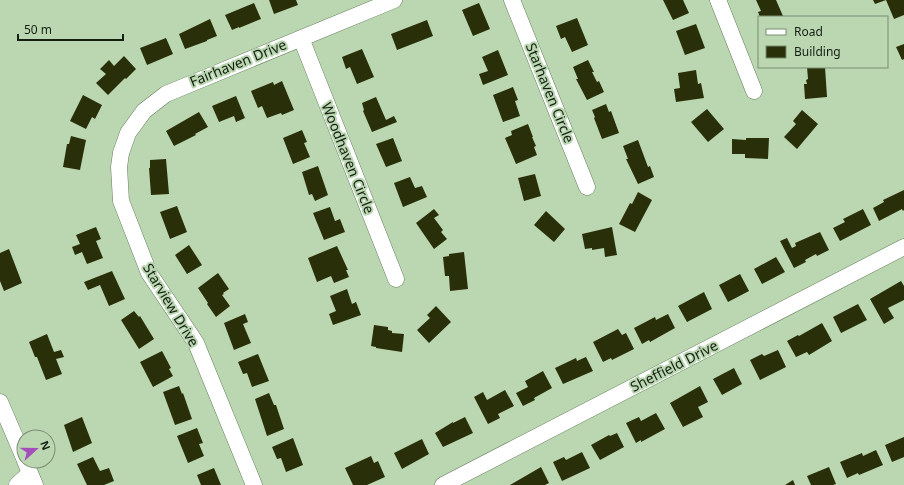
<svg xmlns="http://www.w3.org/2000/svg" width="904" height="485" font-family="'Noto Sans',sans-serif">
	<rect width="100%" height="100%" fill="#bbd7b2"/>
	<path fill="#292f08" d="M269 0H296L298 5 274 14Z
		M663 0H683L689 13 673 20Z
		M756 0H776L783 16 760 17 758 12 761 11Z
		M873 0H886L875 4Z
		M886 0H904V15L894 19Z
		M254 3 261 19 239 28V27L232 30 225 15Z
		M479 3 490 29 473 36 462 10Z
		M577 18 588 45 572 52 565 37 561 39 556 26Z
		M210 19 217 36 207 40V41L185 49 179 34Z
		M427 20 433 36 397 50 391 34Z
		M696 24 705 48 685 55 676 31Z
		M166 38 173 54 147 65 140 48Z
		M904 44V59L902 60 896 47Z
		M362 49 374 77 357 84 350 67 346 69 342 57Z
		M498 50 508 75 483 85 479 74 488 71 482 57Z
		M124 56 136 69 126 79 125 78 108 95 96 83 106 74 100 69 109 60 114 66Z
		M588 60 594 72H592L597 82 599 81 604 92 587 100 576 79H578L573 67Z
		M807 67H825L827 97 805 99 804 84H807L806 80 808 79Z
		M696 70 698 84 701 83 704 98 676 102 674 89 680 88 678 73Z
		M282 81 294 110 282 115 281 113 267 118 262 106 258 108 251 91 273 82 274 85Z
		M513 87 518 100 515 101 520 116 503 122 493 95Z
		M83 95 102 105 95 119 92 117 86 129 70 121Z
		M236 96 245 118 236 122 234 116 219 122 212 106Z
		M376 97 386 120 394 116 397 122 372 132 363 111 364 110 362 103Z
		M606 104 609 112 611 111 619 133 602 139 594 118 595 117 592 110Z
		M707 109 724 129 708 142 691 122Z
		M802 110 818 124 797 149 784 137 796 124 793 121Z
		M199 112 208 127 195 134 196 135 174 146 166 131Z
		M528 124 533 137H532L536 146 534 147 537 155 516 164 505 138 512 135 511 131Z
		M302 130 307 142 304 143 310 157 293 164 283 138Z
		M71 136 86 140 80 170 63 167 67 144H69Z
		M393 138 402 161 386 167 376 144Z
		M746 138H769L768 159 745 158V154H732V139L746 140Z
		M638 140 648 167 650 166 654 177 638 184 626 159H628L623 146Z
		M166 159 169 194 151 195 149 168H150V160Z
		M318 166 328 195 315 201 312 194 309 195 302 172Z
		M535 174 541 196 524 201 518 178Z
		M410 177 415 188 422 186 427 197 403 207 394 183Z
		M904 190V210L903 211 902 209 879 221 873 208 884 202 883 200Z
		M638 192 652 200 635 232 619 224 630 203 632 204Z
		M177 206 187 232 170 239 160 212Z
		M330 207 335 221 340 219 345 232 324 240 313 213Z
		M434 209 439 215 434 218 443 230 441 232 447 239 434 249 416 223Z
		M863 209 871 225 840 241 833 228 845 222 843 219Z
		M546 211 565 229 554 242 534 225Z
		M96 227 101 239 96 241 103 258 87 264 82 252 75 255 72 247 80 244 76 235Z
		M612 227 617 255 605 257 604 248 592 250V248L585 249 582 234Z
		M820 232 829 250 817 256 816 254 805 260 806 262 794 268 780 241 787 238 792 248 796 246 795 243Z
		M189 245 202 265 187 274 175 255Z
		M337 246 348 270H346L349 277 334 283 331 276 317 282 308 258Z
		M9 249 22 283 4 291 0 281V253Z
		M464 252 468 289 450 291 449 276H445L443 257 449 256V254Z
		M776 257 785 272 762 284 754 269Z
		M112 271 125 299 109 306 100 285 88 290 84 282Z
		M218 273 229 289 223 293 224 294 222 295 230 306 216 317 207 304 208 303 198 288Z
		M740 274 749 291 728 302 719 285Z
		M901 281 904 286V300L888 308 894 318 884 324 870 299Z
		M347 289 352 304 356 302 361 315 333 325 329 314 336 311 330 296Z
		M704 292 712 309 687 322 678 306Z
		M858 304 867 320 841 333 833 317Z
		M436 306 451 322 429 343 417 330 430 318 427 315Z
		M134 311 139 317 140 316 154 339 139 349 121 320Z
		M245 314 248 322 243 324 251 343 234 350 224 323Z
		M668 314 675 328 650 342 649 340 642 344 634 328 655 317 656 320Z
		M822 323 832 341 809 355 807 352 796 357 787 341 798 335 799 336Z
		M374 325 388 327V330L392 331V333L404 334 402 352 376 348V347L371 346Z
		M618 329 622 335 626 333 634 349 612 360 611 358 603 362 593 342Z
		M47 334 54 352 61 350 64 357 56 359 62 374 46 380 37 357H35L29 342Z
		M778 350 786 367 760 380 750 360 762 354 764 356Z
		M162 351 171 368 169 369 173 376 153 387 140 362Z
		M258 354 269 381 252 387 247 373 243 374 238 362Z
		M586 357 593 371 563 384 555 368 576 358 577 361Z
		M734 368 742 384 722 395 713 379Z
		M543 371 552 388 534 398 535 400 523 406 516 393 528 387 525 381Z
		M179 386 182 394 183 393 192 419 175 425 163 392Z
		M700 386 708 402 698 407 703 417 683 427 670 403Z
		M505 390 514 406 498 414 500 418 488 424 474 397 483 392 487 400Z
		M269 393 274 405H276L284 429 267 436 255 399Z
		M656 413 665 429 641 442V440L636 443 626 423 639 417 641 421Z
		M82 417 92 443 73 452 64 425Z
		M465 417 473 433 443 447 435 433 453 422V423Z
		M197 428 203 443 199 444 204 456 188 463 177 436Z
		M617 433 624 447 600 460 591 445 609 435 610 436Z
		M904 437V457L892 462 885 445Z
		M293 438 303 465 286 472 281 458 277 459 272 447Z
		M422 439 429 454 402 469 394 453Z
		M876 450 883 465 859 475 858 473 847 478 840 462 862 453 863 456Z
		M582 452 590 468 562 481 553 462 564 457 566 460Z
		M371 456 374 463 378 461 385 477 367 485H353L345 468Z
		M93 457 100 471 109 468 114 481 104 485H87L77 464Z
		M541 467 549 483 545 485H510Z
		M829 467 836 484 833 485H811L807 476Z
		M214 468 221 485H201L197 475Z
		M793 480 795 485H785Z"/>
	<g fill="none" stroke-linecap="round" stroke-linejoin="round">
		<defs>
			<path id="minor" d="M512 0 587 187
				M718 0 754 91
				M301 38 396 279
				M0 402 24 458
				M25 461 35 485
				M17 485 30 473
				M254 485 196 343 149 273 121 201 119 167 121 153 128 133 144 111 166 94 394 0
				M443 485 904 247"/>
		</defs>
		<use href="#minor" stroke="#647d5c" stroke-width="17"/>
		<use href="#minor" stroke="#fff" stroke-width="16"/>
	</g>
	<g text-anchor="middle" stroke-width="4" stroke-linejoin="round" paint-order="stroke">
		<g font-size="14" fill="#151f12" stroke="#bbd7b2">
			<text transform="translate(238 63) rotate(-22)" y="5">Fairhaven Drive</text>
			<text transform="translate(550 93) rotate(68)" y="5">Starhaven Circle</text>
			<text transform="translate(348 158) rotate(68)" y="5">Woodhaven Circle</text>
			<text transform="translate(171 305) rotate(59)" y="5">Starview Drive</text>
			<text transform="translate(674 366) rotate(-27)" y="5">Sheffield Drive</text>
		</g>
	</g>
	<rect x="758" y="16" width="130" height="52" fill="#bbd7b2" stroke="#798d72"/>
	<rect x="766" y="29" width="20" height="6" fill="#ffffff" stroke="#798d72"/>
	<text x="794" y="36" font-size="12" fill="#151f12">Road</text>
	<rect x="766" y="46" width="20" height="12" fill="#292f08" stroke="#798d72"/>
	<text x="794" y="56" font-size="12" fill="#151f12">Building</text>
	<g transform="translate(36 449) rotate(69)"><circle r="19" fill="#bbd7b2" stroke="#798d72"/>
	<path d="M0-3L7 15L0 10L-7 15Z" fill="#a44ebc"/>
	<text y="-6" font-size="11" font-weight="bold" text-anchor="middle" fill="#151f12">N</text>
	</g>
	<path d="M18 34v6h105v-6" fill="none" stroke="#151f12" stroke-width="2"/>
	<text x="24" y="34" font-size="12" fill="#151f12" stroke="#bbd7b2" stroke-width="3" paint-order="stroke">50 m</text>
</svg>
